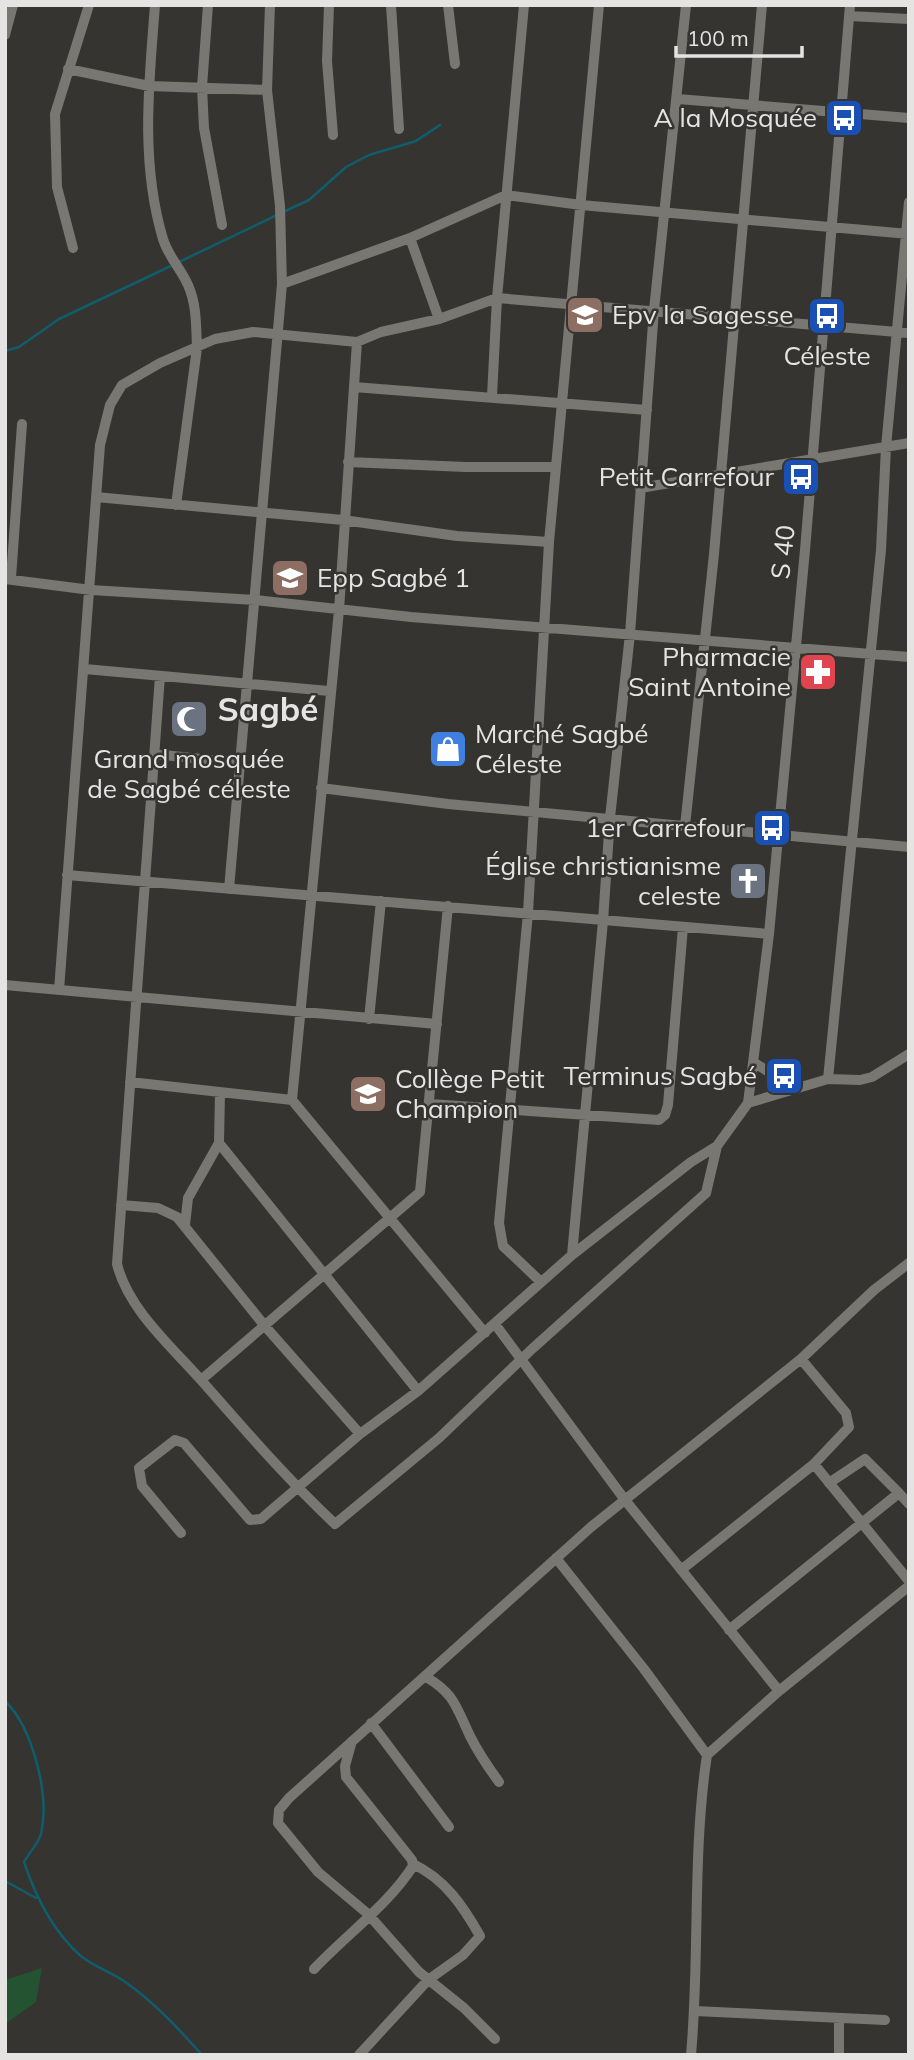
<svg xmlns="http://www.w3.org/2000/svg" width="914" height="2060" font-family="Mulish,sans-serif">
	<rect width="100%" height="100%" fill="#353430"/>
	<path fill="#235331" d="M42 1968 36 2002 5 2024V1980Z"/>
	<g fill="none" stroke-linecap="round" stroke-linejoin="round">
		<path stroke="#105d6b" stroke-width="2.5" d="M283 212 309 200 346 167 369 155 416 141 440 125
			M179 262 277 215
			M5 351 19 347 59 319 173 265
			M5 1701C33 1728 50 1796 41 1834 38 1844 29 1853 24 1862 36 1898 53 1932 82 1957 95 1967 111 1972 124 1981 154 2002 178 2028 202 2055
			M5 1881 36 1898"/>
		<path stroke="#787772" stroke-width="10" d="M155 5C149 83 140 162 163 239 168 256 181 269 188 285 197 305 196 327 197 348L176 505
			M208 5 202 87 204 128 222 225
			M329 5 327 61 333 135
			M391 5 399 129
			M448 5 455 64
			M849 16 909 19
			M5 35 13 5
			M68 69 149 86 267 90
			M678 99 909 118
			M410 238 439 319
			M73 248 57 187 55 114 89 5
			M282 284 410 238 506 195 581 205 909 234
			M354 387 647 410
			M492 396 497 298 524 5
			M348 462 466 467H555
			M640 488 909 443
			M96 497 343 520 457 536 549 542
			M11 578 22 424
			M5 579 91 590 255 600 411 617 909 657
			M85 669 329 691
			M160 676 117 1264C128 1309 171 1346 201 1380 244 1429 287 1479 335 1524L439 1438 532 1349 706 1193 717 1146 748 1103 828 1079 860 1080 872 1077 909 1054
			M154 754 239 763
			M321 788 448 804 909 847
			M685 826 714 554 762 5
			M67 875 769 934
			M229 889 282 284 280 206 267 90 270 5
			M5 985 437 1024
			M59 990 100 445 110 405 122 385 160 363 215 339 253 332 357 342 381 332 439 319 497 298 909 333
			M369 1019 381 901
			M753 1062 796 1089
			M828 1079 881 550 886 447 909 202
			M130 1082 292 1100 485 1333
			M292 1100 339 610 357 342
			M748 1103 769 934 805 550 850 5
			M430 1104 659 1120 665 1115 668 1105 683 927
			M219 1143 418 1391
			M121 1205 158 1208 177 1217 264 1325 360 1434
			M185 1225 188 1198 219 1143 220 1092
			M572 1255 603 921 610 818 630 634 654 310 686 5
			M541 1282 503 1246 499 1223 528 913 549 542 599 5
			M495 1324 625 1500 779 1691
			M201 1380 420 1192 448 906
			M814 1464 909 1581
			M829 1483 865 1459 899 1493
			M181 1533 142 1486 139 1468 175 1440 184 1443 250 1520 261 1519 360 1434 418 1391 572 1255 691 1162 717 1146
			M556 1558 644 1669 707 1755
			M681 1570 814 1464 849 1427 846 1413 801 1359
			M729 1630 899 1493 909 1504
			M426 1677C455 1694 456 1707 470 1736 478 1752 488 1767 499 1782
			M371 1723 449 1827
			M314 1969C346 1935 389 1904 413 1866L412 1860 346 1777 345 1766 352 1741
			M695 2011 885 2020
			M495 2039 464 2008 419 1972 368 1914 318 1872 278 1823 279 1810 289 1798 591 1527 801 1359 874 1290 909 1263
			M359 2055 428 1980 463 1955 480 1936C463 1906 445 1879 413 1864
			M691 2055C700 1955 692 1854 707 1755L779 1691 909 1586
			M839 2055V2018"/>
	</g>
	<defs>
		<symbol id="bus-square" viewBox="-11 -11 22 22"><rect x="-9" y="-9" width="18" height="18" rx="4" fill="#1a4fb4" stroke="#353430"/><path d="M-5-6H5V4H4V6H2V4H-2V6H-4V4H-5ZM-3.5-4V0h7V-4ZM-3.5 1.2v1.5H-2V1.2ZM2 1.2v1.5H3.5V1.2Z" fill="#fff"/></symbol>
		<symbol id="school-square" viewBox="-11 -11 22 22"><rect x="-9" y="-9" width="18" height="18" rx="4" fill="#8d6e63" stroke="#353430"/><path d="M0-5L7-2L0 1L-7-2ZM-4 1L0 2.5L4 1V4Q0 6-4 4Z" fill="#fff"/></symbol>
		<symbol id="pharmacy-square" viewBox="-11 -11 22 22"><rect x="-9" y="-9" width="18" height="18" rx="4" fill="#e0444e" stroke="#353430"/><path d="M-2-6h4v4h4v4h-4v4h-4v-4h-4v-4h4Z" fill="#fff"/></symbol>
		<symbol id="mosque-square" viewBox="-11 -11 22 22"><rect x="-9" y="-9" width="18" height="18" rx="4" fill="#6b7280" stroke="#353430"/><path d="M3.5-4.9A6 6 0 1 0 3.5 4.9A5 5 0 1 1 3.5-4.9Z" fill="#fff"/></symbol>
		<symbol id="shop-square" viewBox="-11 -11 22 22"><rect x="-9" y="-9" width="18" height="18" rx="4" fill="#3f7fe0" stroke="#353430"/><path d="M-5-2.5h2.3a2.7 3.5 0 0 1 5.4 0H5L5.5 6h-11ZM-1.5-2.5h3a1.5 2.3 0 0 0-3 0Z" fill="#fff"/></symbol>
		<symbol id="church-square" viewBox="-11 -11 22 22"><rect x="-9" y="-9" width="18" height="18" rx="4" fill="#6b7280" stroke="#353430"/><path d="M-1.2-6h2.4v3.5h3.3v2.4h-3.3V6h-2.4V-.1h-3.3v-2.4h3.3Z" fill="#fff"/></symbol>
		<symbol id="university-square" viewBox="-11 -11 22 22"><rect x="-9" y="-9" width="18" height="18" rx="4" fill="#8d6e63" stroke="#353430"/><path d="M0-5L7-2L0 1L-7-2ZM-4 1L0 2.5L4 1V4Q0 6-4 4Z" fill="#fff"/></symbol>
	</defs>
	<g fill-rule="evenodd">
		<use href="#bus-square" x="822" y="96" width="44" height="44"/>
		<use href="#school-square" x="563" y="293" width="44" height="44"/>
		<use href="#bus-square" x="805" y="294" width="44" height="44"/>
		<use href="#bus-square" x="779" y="455" width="44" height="44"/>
		<use href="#school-square" x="268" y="556" width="44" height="44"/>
		<use href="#pharmacy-square" x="796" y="650" width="44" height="44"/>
		<use href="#mosque-square" x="167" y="697" width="44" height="44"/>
		<use href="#shop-square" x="426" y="727" width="44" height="44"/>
		<use href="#bus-square" x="750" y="806" width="44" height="44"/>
		<use href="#church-square" x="726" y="859" width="44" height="44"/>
		<use href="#bus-square" x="762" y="1054" width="44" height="44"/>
		<use href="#university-square" x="346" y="1072" width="44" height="44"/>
	</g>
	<g text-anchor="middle" stroke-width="5" stroke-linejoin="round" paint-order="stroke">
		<g font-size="26" fill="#e5e4e2" stroke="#353430" text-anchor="end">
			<text x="817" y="127">A la Mosquée</text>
			<text x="612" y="324" text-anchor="start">Epv la Sagesse</text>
			<text x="827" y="365" text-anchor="middle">Céleste</text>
			<text x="774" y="486">Petit Carrefour</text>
			<text x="317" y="587" text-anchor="start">Epp Sagbé 1</text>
			<text x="791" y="666">Pharmacie<tspan x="791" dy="30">Saint Antoine</tspan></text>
			<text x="475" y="743" text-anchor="start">Marché Sagbé<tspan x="475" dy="30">Céleste</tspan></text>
			<text x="189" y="768" text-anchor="middle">Grand mosquée<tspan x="189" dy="30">de Sagbé céleste</tspan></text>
			<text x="745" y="837">1er Carrefour</text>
			<text x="721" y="875">Église christianisme<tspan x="721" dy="30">celeste</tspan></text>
			<text x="757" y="1085">Terminus Sagbé</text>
			<text x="395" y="1088" text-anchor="start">Collège Petit<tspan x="395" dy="30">Champion</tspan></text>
		</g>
		<g font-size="26" fill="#e5e4e2" stroke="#353430">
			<text transform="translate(783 552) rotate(-84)" y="9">S 40</text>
		</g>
		<g font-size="33" font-weight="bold" fill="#e5e4e2" stroke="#353430">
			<text x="268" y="721">Sagbé</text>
		</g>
	</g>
	<rect width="914" height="2060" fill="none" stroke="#e5e4e2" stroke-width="14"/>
	<path d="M676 46v10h126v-10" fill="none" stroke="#e5e4e2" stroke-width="3.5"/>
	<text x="687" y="46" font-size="21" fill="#e5e4e2" stroke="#353430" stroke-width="5" paint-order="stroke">100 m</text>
</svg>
